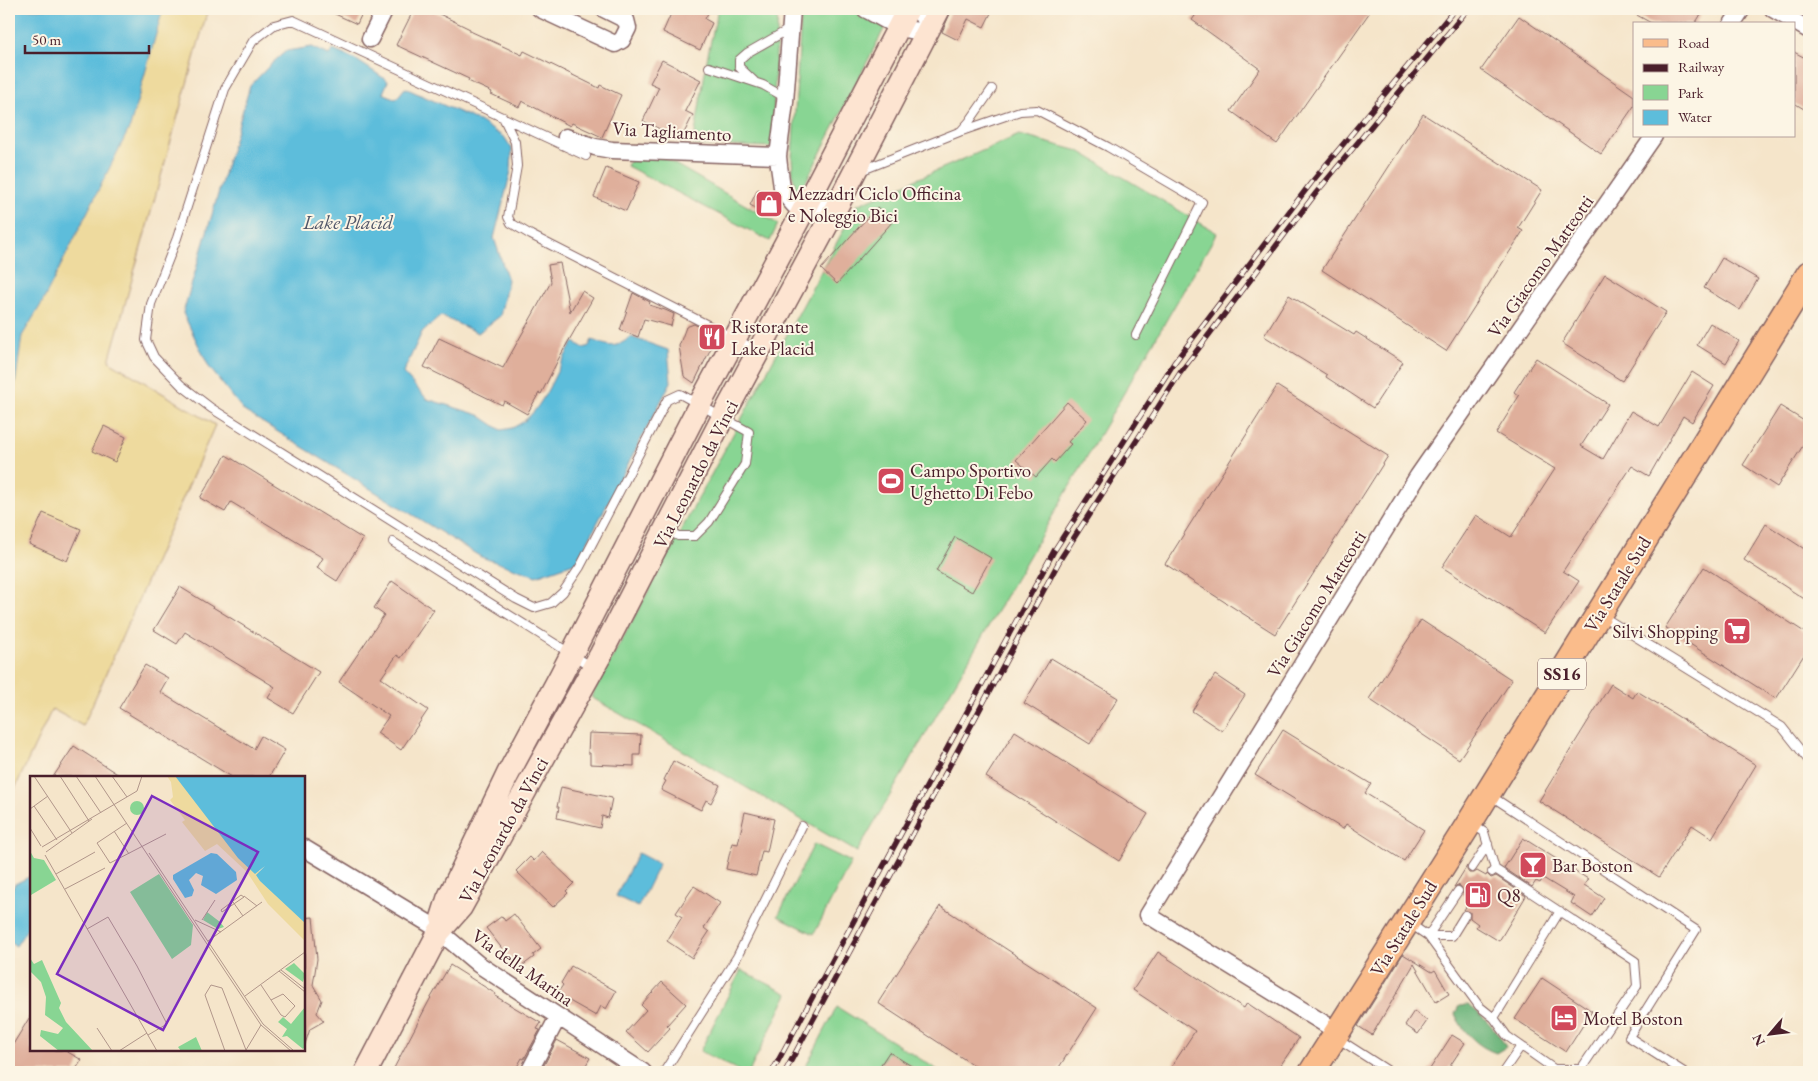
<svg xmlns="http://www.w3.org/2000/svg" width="1818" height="1081" font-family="'EB Garamond',serif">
	<rect width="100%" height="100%" fill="#fcf5e5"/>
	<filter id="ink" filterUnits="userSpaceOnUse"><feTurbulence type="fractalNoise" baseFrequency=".02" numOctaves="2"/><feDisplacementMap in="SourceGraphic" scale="10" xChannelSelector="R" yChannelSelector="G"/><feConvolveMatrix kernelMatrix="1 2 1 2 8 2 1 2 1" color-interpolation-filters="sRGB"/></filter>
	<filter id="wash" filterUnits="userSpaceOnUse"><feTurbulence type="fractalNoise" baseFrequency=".0096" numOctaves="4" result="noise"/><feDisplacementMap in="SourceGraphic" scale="20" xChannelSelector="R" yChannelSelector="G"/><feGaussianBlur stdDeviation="1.12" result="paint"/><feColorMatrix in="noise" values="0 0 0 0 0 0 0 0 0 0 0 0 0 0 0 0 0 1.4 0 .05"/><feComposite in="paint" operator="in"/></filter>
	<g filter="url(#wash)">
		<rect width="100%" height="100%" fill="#f5e5ca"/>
		<path fill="#88d593" stroke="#697a5f" d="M718 9H778L772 147 693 145 708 54Z
			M809 9H857L886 25 798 197 793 176 792 158 801 18Z
			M1019 135 1079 151 1217 233 857 852 591 697 857 205Z
			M633 153H656L778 224 770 241 627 166Z
			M814 844 851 862 814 934 778 916Z
			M741 970 788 994 749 1072H742L700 1051Z
			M837 1007 941 1072H921L888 1052 875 1072H803Z"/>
		<path fill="#6eb67d" stroke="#5c6a54" d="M1468 1005C1483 1015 1497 1030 1506 1047L1496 1053C1478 1047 1463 1032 1455 1014L1459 1006Z"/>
		<path fill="#eeda9e" stroke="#9c7c64" d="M130 9H208L109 361 215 425 83 726 52 709 9 801V332Z"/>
		<path fill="#5dbddb" stroke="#546e83" d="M9 9H163L130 127 42 303 22 336 9 428Z
			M312 47 329 55 333 50 358 61 388 81 383 93 396 99 405 88 479 121 505 138 512 149 511 171 494 238 508 280 500 316 478 333 441 316 422 332 403 373 427 399 479 415 501 430C506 429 512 429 516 426 545 412 555 367 574 342L584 348 589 346 592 340C611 347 614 349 631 337L668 350 671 382 577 562 536 576 481 557 244 411 209 367 183 313 250 86 271 64 286 51Z
			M638 853 659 864 638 907 616 896Z
			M31 876V923L16 946 9 941V894L15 884Z"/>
		<g id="blocks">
			<path fill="#dfaf9b" d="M324 9H364L357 24Z
				M414 9H429L470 29V31L522 55 524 51 599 88 600 85 621 95 602 137 572 123 570 126 522 101 519 107 491 94 492 92 468 81 469 79 396 45Z
				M673 9H710L705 19 712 23 700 50 663 32Z
				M952 9H993L984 27 968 19 958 40 942 32Z
				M1200 9H1372L1277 144 1231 111 1260 69 1192 20Z
				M1626 9H1692L1701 14 1695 24H1653Z
				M1519 16 1634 96V106L1601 154 1481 70Z
				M1794 52 1809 60V112L1794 103Z
				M662 60 701 80 685 111 693 115 681 139 643 121 659 87 650 83Z
				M1423 114 1542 190 1518 228 1523 231 1446 351 1322 270Z
				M606 168 639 182 626 211 594 197Z
				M758 189 777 199 778 202 771 216 750 205Z
				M877 207 893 221 837 284 821 269Z
				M1722 258 1758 279 1740 310 1704 288Z
				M560 263 570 312 582 291 593 298 559 358 541 394 539 393 527 414 504 401 502 405 424 367 439 338 503 368 551 282 548 265Z
				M1605 274 1666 312 1622 381 1562 343Z
				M633 293 650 302 649 305 665 310 674 314 671 326 644 319 638 337 620 330Z
				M1289 295 1354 335 1356 332 1403 362 1373 408 1326 377 1327 375 1264 336Z
				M1710 323 1739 341 1726 363 1697 345Z
				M694 324 707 331 711 348 694 383 684 376 679 346 686 327Z
				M1536 358 1608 404 1581 446 1603 459 1631 411 1659 427 1692 372 1714 386 1692 422 1683 416 1649 476 1632 466 1563 571 1579 581 1545 633 1442 567 1476 515 1511 537 1555 469 1496 433 1519 396 1514 392Z
				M1277 386 1388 456 1275 634 1165 564Z
				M1067 402 1087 420 1068 442 1071 444 1055 462 1052 459 1036 477 1016 460Z
				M1780 406 1809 424V436L1777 487 1743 465Z
				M104 426 126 437 115 462 92 451Z
				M226 455 363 539 337 581 317 568 323 558 231 502 225 512 200 498Z
				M43 513 81 529 67 561 29 544Z
				M1766 524 1809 552V602L1744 560Z
				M955 537 991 558 972 592 936 571Z
				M1704 567 1809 635V647L1776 699 1665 628Z
				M392 581 434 610 401 658 397 655 381 678 428 710 401 750 377 733 389 716 339 682 384 615 374 608Z
				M180 587 319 672 293 713 268 698 275 687 185 632 177 644 154 630Z
				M1421 620 1512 680 1459 759 1369 699Z
				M1051 658 1118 698 1090 744 1024 703Z
				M145 665 168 678 160 692 254 749 261 736 285 750 269 777H232L119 708Z
				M1215 675 1245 695 1222 731 1192 711Z
				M1611 684 1633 698 1637 691 1756 765 1712 838 1692 825 1659 877 1539 801Z
				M1283 730 1371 784 1365 793 1424 830 1404 861 1346 824 1343 829 1255 775Z
				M1015 731 1148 814 1119 861 986 777Z
				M589 733 641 735 640 755H634V766L590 764V753H588Z
				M74 746 122 777H53Z
				M673 761 720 785 711 803 706 800 701 810 661 790 666 781 664 780Z
				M561 787 612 798 608 818 602 816 600 828 557 818 559 807H557Z
				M745 812 774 819 767 852 762 851 756 876 726 869 732 843 738 844Z
				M1523 838 1588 879 1584 885 1604 898 1592 917 1571 903 1574 897 1543 878 1540 883 1536 881 1532 887 1504 868Z
				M542 852 574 883 566 891 568 893 553 907 516 871 530 857 534 861Z
				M1467 866V870L1469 873H1474L1477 871 1486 876 1487 874 1491 878 1496 876 1526 896 1499 941 1476 927 1478 924 1470 918V912L1464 910 1471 899 1463 894 1461 887 1458 885 1454 887Z
				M694 886 720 903 704 928 709 932 692 958 667 941 682 917 676 913Z
				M940 906 1097 1008 1056 1072H984L878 1003Z
				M514 914 541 949 533 955 534 957 518 969 486 928 502 916 505 921Z
				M313 917 317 959 313 985 322 1000 317 1013 324 1021 310 1029 305 1044 304 918Z
				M1158 952 1244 1008 1247 1003 1299 1038 1276 1072H1168L1195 1031 1133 990Z
				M1403 954 1432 972 1435 970 1449 994 1436 1002 1414 964 1372 1035 1358 1026Z
				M450 965 496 994 495 996 541 1023 537 1029 540 1030 524 1059 522 1058 514 1072H392L429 1001Z
				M571 966 616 991 606 1009 601 1006 596 1016 557 994 563 985 561 983Z
				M1542 978 1592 1011 1566 1052 1515 1019Z
				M662 982 686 1004 667 1025 670 1028 648 1052 626 1032 646 1010 641 1005Z
				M1414 1011 1427 1021 1418 1034 1405 1025Z
				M31 1015V1050H64L82 1060 74 1072H9V1051Z
				M1452 1035 1465 1043 1446 1072H1428Z
				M557 1040 590 1058 582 1072H548L542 1069Z
				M889 1052 921 1072H876Z"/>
		</g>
	</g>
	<g filter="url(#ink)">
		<use href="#blocks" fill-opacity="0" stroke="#866463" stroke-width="1"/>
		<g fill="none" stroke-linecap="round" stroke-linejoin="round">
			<defs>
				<path id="lane" d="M709 67 763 85 786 98
					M754 81 739 67V60L747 53 791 28
					M503 117 515 142 517 166 508 217 511 223 531 235 757 350
					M961 131 969 122 992 89
					M586 156 293 20 274 25 253 41 225 89 177 238 151 304 146 340 154 357 181 385 211 408 516 599 534 608 551 603 563 592 580 567 667 400 680 394 749 432 745 464 709 522 695 536H678L666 529
					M860 171 959 132 1020 111 1037 110 1108 147 1202 202 1136 335
					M393 542 592 667
					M1602 616 1782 727 1809 761
					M1491 796 1696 930 1629 1037 1684 1072
					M1473 825 1484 832 1495 869 1492 872
					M1472 868 1488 844
					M1458 891 1428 936 1479 1006 1494 1018 1507 1036 1554 1069H1581L1637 986 1635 961 1495 869
					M1409 923 1428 936H1452L1465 915
					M1494 1018 1560 911
					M1337 1038 1390 1072
					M664 1072 737 957 802 826
					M1503 1072 1521 1046"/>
				<path id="street" d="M540 9 615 44 622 40 628 28 626 20 604 9
					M792 9 785 102 778 156 779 166 782 187 787 197 794 205 803 211 838 204
					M865 9C885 19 907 37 929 28L921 14 916 9
					M1773 9 1809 30
					M1732 24 1742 9
					M370 39 385 9
					M566 137 595 147 612 150 778 156
					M304 848 433 926 478 964 643 1072
					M1338 1032 1148 915 1418 476 1654 136
					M529 1072 558 1017"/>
				<path id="secondary" d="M442 918 448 899 508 774 561 675 702 400 803 211 908 9
					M366 1072 439 932 461 907 601 654 723 417 838 204 939 9"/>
				<path id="primary" d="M1312 1072 1470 822 1809 274"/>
			</defs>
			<use href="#lane" stroke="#866463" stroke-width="10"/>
			<use href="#street" stroke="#866463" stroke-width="19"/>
			<use href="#secondary" stroke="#866463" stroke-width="25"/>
			<use href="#primary" stroke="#866463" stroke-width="28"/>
			<use href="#lane" stroke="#fff" stroke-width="8"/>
			<use href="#street" stroke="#fff" stroke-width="16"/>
			<use href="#secondary" stroke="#fde4d1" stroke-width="22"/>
			<use href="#primary" stroke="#fabc8b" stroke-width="25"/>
			<defs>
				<path id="rail" d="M772 1072 1054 551 1174 363 1311 183 1455 9
					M785 1072 1061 558 1180 373 1316 193 1468 9"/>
			</defs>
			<use href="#rail" stroke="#4a1f2b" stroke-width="5.5"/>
			<use href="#rail" stroke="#fcf5e5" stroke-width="4" stroke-dasharray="11" stroke-linecap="butt"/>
		</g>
	</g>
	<defs>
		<symbol id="shop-square" viewBox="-11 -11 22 22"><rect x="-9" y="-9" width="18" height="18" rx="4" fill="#d1495b" stroke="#fcf5e5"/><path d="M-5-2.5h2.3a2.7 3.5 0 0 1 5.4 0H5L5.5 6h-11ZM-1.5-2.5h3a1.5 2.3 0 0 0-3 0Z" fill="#fff"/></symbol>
		<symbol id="restaurant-square" viewBox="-11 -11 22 22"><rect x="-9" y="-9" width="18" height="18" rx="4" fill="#d1495b" stroke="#fcf5e5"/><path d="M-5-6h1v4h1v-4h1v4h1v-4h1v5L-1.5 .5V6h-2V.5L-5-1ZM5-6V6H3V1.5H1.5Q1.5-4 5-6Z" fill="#fff"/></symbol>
		<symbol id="stadium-square" viewBox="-11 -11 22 22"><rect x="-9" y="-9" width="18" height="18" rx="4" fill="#d1495b" stroke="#fcf5e5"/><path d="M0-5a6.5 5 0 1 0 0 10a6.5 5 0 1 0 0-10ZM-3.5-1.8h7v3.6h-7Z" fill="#fff"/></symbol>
		<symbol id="supermarket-square" viewBox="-11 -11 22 22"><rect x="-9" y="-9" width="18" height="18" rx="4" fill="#d1495b" stroke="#fcf5e5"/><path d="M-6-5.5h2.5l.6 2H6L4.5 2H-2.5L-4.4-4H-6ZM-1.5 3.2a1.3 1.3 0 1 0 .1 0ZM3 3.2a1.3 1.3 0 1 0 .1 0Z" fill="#fff"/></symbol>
		<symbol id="bar-square" viewBox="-11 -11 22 22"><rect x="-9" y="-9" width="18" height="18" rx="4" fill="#d1495b" stroke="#fcf5e5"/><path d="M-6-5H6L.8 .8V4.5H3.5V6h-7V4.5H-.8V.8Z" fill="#fff"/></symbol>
		<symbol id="fuel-square" viewBox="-11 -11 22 22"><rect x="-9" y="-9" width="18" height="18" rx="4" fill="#d1495b" stroke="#fcf5e5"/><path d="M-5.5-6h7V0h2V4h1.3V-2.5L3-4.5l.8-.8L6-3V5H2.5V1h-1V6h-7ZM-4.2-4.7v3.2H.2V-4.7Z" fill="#fff"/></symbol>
		<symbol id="hotel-square" viewBox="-11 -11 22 22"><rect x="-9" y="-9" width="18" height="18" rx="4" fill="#d1495b" stroke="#fcf5e5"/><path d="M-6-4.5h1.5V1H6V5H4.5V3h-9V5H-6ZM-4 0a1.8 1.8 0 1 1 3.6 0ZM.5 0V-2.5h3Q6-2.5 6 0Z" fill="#fff"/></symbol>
	</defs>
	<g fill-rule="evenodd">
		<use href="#shop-square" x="753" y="188" width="32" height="32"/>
		<use href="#restaurant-square" x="696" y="321" width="32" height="32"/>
		<use href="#stadium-square" x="875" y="465" width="32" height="32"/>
		<use href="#supermarket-square" x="1721" y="615" width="32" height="32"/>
		<use href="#bar-square" x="1517" y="849" width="32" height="32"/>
		<use href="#fuel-square" x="1462" y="879" width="32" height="32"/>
		<use href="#hotel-square" x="1548" y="1002" width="32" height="32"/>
	</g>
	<g text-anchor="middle" stroke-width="4" stroke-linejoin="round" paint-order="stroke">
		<rect fill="#fcf5e5" stroke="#7f5f63" stroke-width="1" x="1538" y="658.5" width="48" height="31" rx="4"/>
		<g font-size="18" font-weight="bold" fill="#4a1f2b">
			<text x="1562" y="680">SS16</text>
		</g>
		<g font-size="19" fill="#4a1f2b" stroke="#fcf5e5">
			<text transform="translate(672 131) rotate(3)" y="7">Via Tagliamento</text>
			<text transform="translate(1540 266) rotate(-55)" y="7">Via Giacomo Matteotti</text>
			<text transform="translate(695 474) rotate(-63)" y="7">Via Leonardo da Vinci</text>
			<text transform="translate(1617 584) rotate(-58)" y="7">Via Statale Sud</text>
			<text transform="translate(1316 604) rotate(-58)" y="7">Via Giacomo Matteotti</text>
			<text transform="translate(503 830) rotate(-61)" y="7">Via Leonardo da Vinci</text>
			<text transform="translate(1403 928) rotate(-58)" y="7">Via Statale Sud</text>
			<text transform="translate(523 967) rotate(35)" y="7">Via della Marina</text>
		</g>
		<g font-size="19" fill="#4a1f2b" stroke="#fcf5e5" text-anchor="start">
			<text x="788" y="200">Mezzadri Ciclo Officina<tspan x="788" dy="22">e Noleggio Bici</tspan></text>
			<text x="731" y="333">Ristorante<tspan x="731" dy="22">Lake Placid</tspan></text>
			<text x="910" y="477">Campo Sportivo<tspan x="910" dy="22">Ughetto Di Febo</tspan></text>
			<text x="1718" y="638" text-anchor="end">Silvi Shopping</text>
			<text x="1552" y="872">Bar Boston</text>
			<text x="1497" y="902">Q8</text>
			<text x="1583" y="1025">Motel Boston</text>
		</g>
		<g font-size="20" font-style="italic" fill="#515669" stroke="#fcf5e5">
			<text x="348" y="229">Lake Placid</text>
		</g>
	</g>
	<g transform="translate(30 776)">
		<rect width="275" height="275" fill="#f5e5ca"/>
		<path d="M100 32a7 7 0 1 1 14 0a7 7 0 1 1-14 0ZM0 75 4 82 14 84 26 104 1 119 0 125ZM129 98 163 149 161 169 142 183 100 116ZM177 136 190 146 194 151 188 153 173 144ZM0 182 4 188 12 184 31 227 29 232 36 246 63 275H29L10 260 11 254 28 258 33 252 15 239 16 221 11 206 0 195ZM264 187 275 198 273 206 255 193ZM275 231V271L273 273 257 260 252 261 257 253 248 246 253 241 261 248ZM166 261 172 275H151L148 271Z" fill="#88d593"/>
		<path d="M137 0H145L275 147V165L238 128 217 96 187 68 175 75 152 46 155 44 140 24 143 21 141 6Z" fill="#eeda9e"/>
		<path d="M145 0H275V147L230 105 226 99 235 90 225 98 208 82ZM181 77 187 78 206 96 207 104 186 118 171 109 173 100 166 97 159 104 164 114 162 120 155 122 143 103V99Z" fill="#5dbddb"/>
		<path fill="none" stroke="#b1968a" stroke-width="1" d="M4 0 42 57M30 0 59 45M46 0 71 37M65 0 231 249 261 275M82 0 97 21M4 30 27 64M0 33 18 20M97 47 67 67 80 87 136 58M0 52 11 70M84 55 99 78M12 71 107 15 112 0M16 76 62 43M119 77 233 248 264 275M15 79 127 275M26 98 65 76M35 113 75 92M211 119 214 121 192 136 191 134ZM214 120 227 130M203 126 213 140M165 144 191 156M172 144 185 124M57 153 78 141 107 190 137 248 118 259M178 165 232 126M251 194 275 213M249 195 275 216M231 209 251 239 255 241 265 230 253 218 241 224M215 220 275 176M67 252 82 275M216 274 231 249M89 275 117 257M195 275 175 219 181 209 192 212 216 274"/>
		<path fill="#7b2cbf" fill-opacity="0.15" stroke="#7b2cbf" stroke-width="2.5" d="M122 20 228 76 133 254 27 198Z"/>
		<rect width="275" height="275" fill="none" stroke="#4a1f2b" stroke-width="2.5"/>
	</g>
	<rect width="1818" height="1081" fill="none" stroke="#fcf5e5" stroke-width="30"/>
	<rect x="1633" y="22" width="162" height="115" fill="#fcf5e5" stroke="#b59f9b"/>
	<rect x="1643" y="39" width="25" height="8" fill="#fabc8b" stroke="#b59f9b"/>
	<text x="1678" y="48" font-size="15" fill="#4a1f2b">Road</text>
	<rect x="1643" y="64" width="25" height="8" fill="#4a1f2b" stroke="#b59f9b"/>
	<text x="1678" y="72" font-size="15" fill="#4a1f2b">Railway</text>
	<rect x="1643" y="85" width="25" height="15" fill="#88d593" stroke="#b59f9b"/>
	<text x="1678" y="98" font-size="15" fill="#4a1f2b">Park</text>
	<rect x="1643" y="110" width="25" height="15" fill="#5dbddb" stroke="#b59f9b"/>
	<text x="1678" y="122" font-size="15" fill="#4a1f2b">Water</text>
	<g transform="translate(1770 1034) rotate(242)" stroke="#fcf5e5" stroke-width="4" paint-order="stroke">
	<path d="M0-4L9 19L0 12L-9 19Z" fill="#4a1f2b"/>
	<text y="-8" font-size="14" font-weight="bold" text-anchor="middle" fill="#4a1f2b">N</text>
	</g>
	<path d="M25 45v8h124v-8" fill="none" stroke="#4a1f2b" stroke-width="2.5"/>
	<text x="32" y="45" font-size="15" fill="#4a1f2b" stroke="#fcf5e5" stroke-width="4" paint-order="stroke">50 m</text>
</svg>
